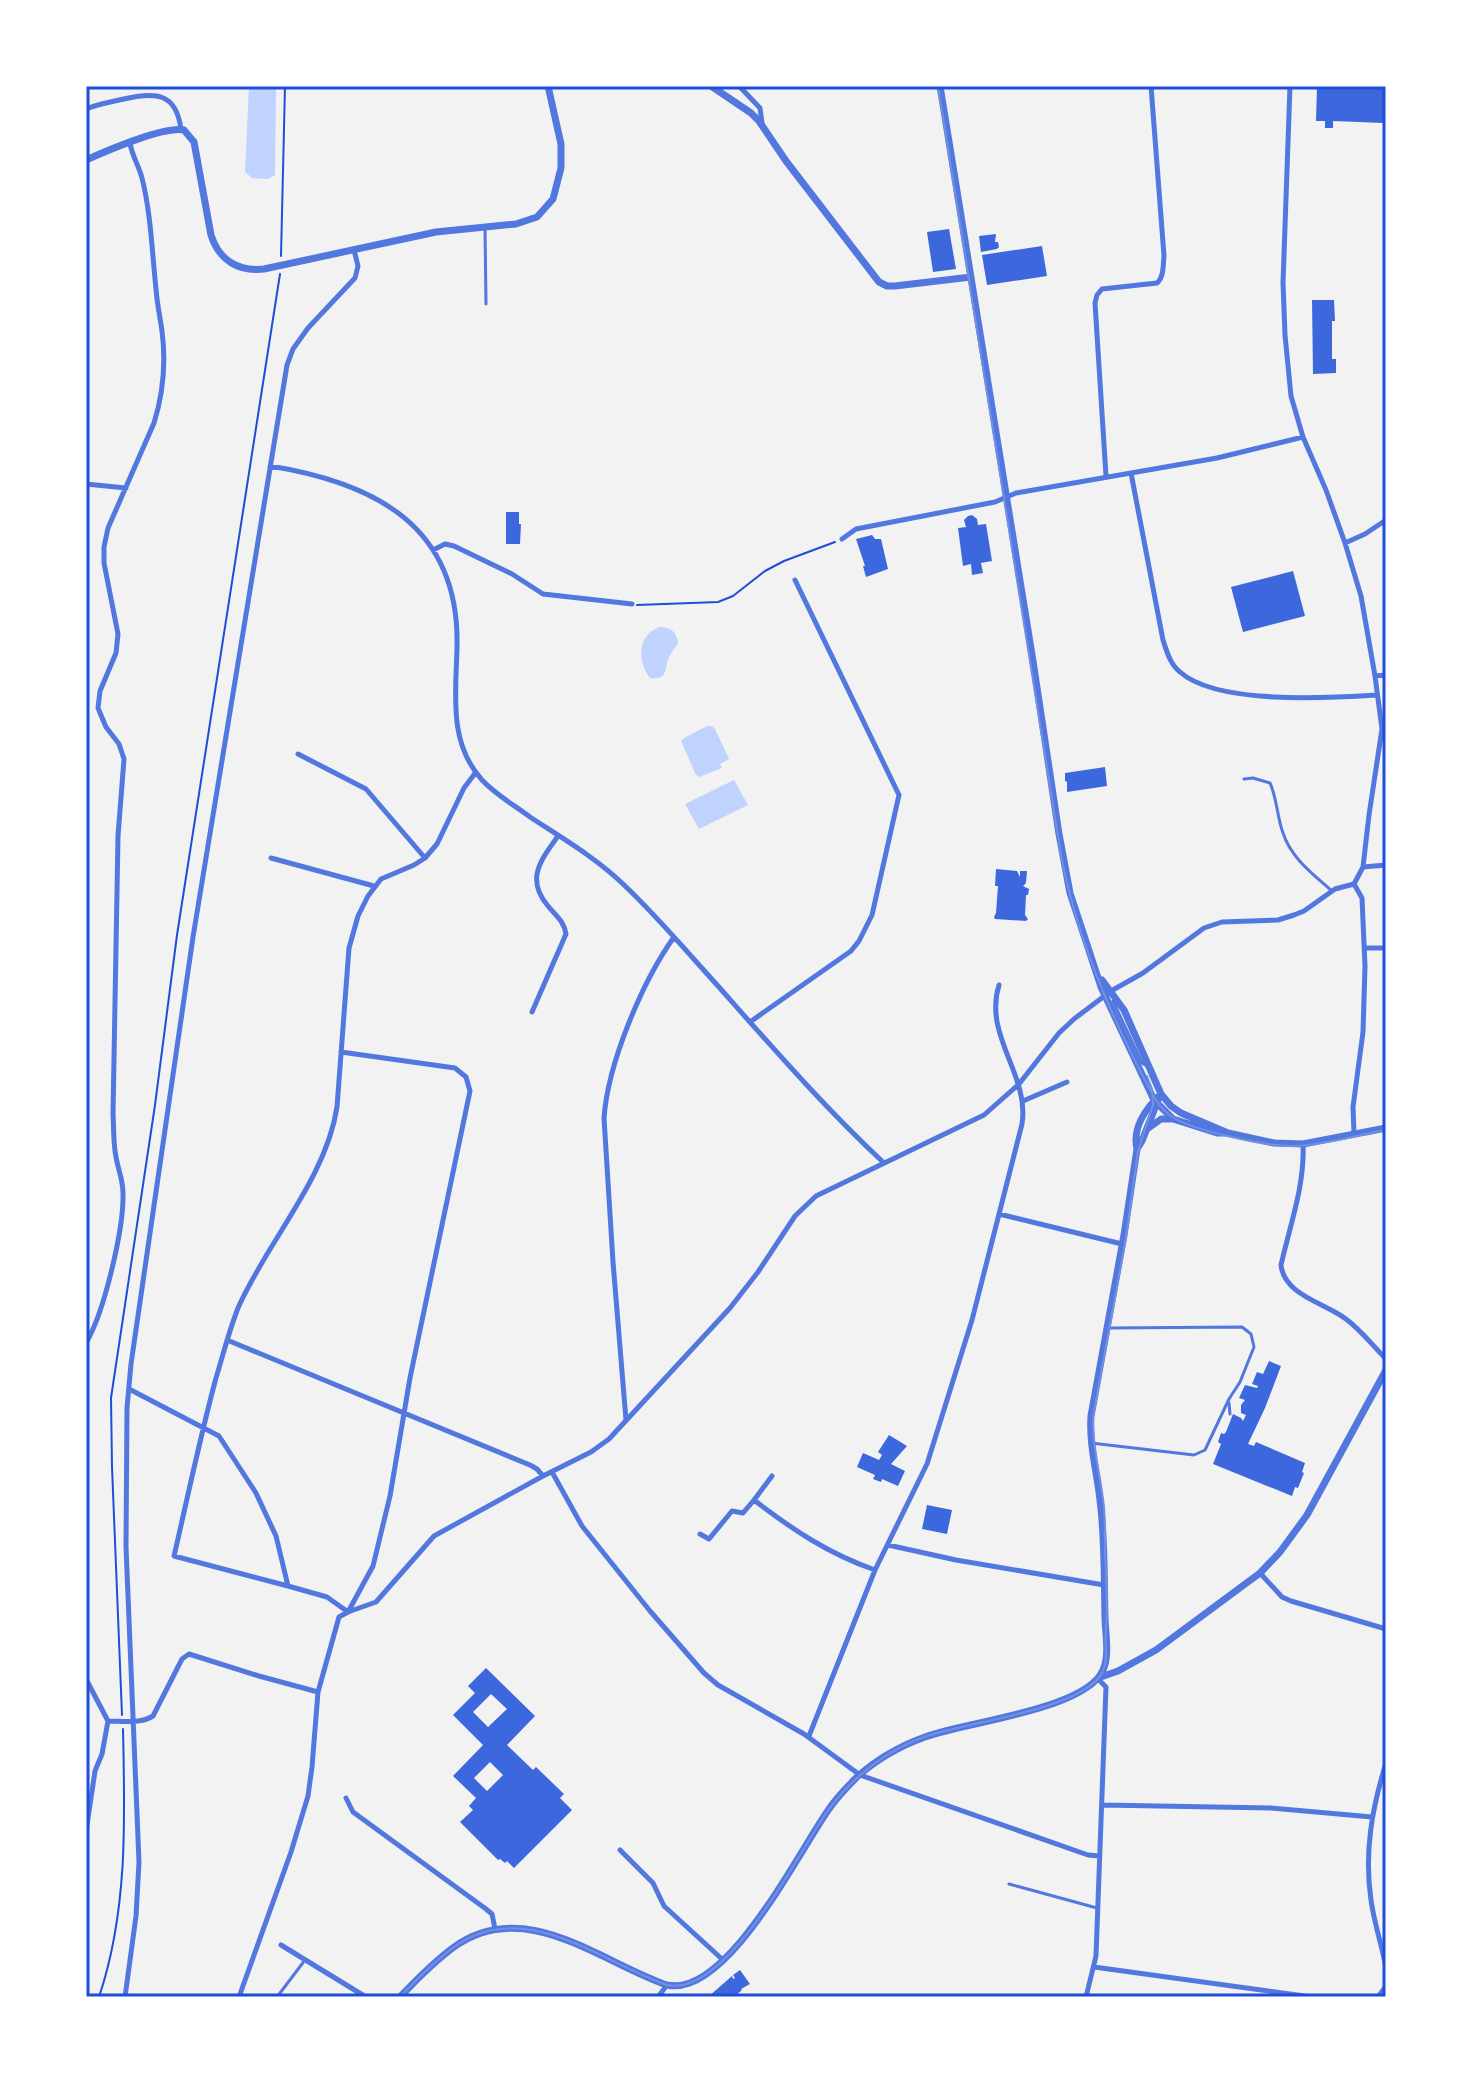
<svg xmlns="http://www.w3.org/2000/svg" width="1472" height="2083" font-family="Manrope,sans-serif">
	<rect width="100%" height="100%" fill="#f2f2f2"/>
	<path fill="#bfd3fe" d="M249 86H276L275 175 268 179 252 178 245 172Z
		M659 627C671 627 677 632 678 644 675 648 672 651 670 655 663 668 670 680 650 678 637 661 637 636 659 627Z
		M707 726H712L715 729 729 759 720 764 722 768 699 777 696 775 681 741 684 738Z
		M734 780 748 805 699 829 685 804Z"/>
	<path fill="#3d67dc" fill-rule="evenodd" d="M1317 86H1384V123L1333 121V128H1325V121H1316Z
		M949 229 956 269 933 272 927 232Z
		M996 234 995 242H998L999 247 997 249 981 252 979 236Z
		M1042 246 1047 276 987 285 982 255Z
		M1312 300H1334L1335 321H1332V359H1336V373L1313 374Z
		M506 512H519V524H521L520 544H506Z
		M972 515 977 519 978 525 986 524 992 561 981 563 983 573 972 575 971 564 963 566 958 528 966 527 964 520 968 516Z
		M872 535 875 539H881L888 569 866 577 863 566H865L856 539Z
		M1293 571 1305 616 1243 632 1231 587Z
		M1105 767 1107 786 1067 792V782L1065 781V773Z
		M996 869 1017 871 1020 877V871H1027L1026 883 1023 886 1029 889 1028 895H1026L1025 915 1028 919 1026 921 995 919 994 917 996 913 998 886H995Z
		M1269 1361 1281 1366 1265 1408 1248 1444 1254 1446 1256 1442 1305 1463 1302 1472 1304 1473 1298 1488 1295 1487 1292 1496 1213 1464 1221 1444 1218 1442 1221 1433 1224 1434 1226 1432 1233 1414 1241 1418 1243 1421 1246 1415 1241 1413V1405L1245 1400 1239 1398 1245 1385 1257 1388 1258 1386 1252 1384 1257 1372 1263 1374Z
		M889 1435 907 1446 891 1464 905 1471 898 1486 882 1479 881 1482 873 1479 875 1475 857 1467 863 1453 879 1460 882 1455 878 1452Z
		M927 1505 952 1510 947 1534 922 1529Z
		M486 1668 535 1716 507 1745 533 1770 536 1767 564 1794 560 1798 572 1810 514 1868 507 1861 505 1863 500 1859 498 1860 460 1822 473 1810 469 1806 476 1798 453 1776 483 1745 453 1715 475 1693 468 1686ZM491 1694 507 1709 488 1727 473 1712ZM490 1762 503 1775 487 1791 474 1778Z
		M740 1970 750 1984 741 1989 742 1990 734 1997H708L732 1976 733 1979 735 1978 733 1975Z"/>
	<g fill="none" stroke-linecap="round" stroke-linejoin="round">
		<path stroke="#1d4ed8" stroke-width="2" d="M281 256 285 86
			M637 605 718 602 733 596 765 571 784 561 835 542
			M122 1715 112 1467 111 1398 155 1105 177 935 280 274
			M99 1997C128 1911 125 1819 123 1729"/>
		<path stroke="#5277de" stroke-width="3" d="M485 228 486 304
			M1244 779 1253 778 1270 783C1277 798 1277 817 1283 833 1291 858 1313 874 1332 891
			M1113 1001 1142 1063 1145 1065
			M1229 1403 1230 1414
			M1091 1443 1194 1455 1205 1450 1229 1399 1240 1382 1254 1347 1251 1334 1242 1327 1109 1328
			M1009 1884 1097 1908
			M277 1997 305 1960"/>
		<path stroke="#5277de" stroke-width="5" d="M739 86 760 108 762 123
			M1290 86 1283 283 1285 335 1291 396 1303 437 1326 490 1345 543 1361 596 1375 676 1382 729 1369 815 1363 867 1354 884
			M86 109C98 104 111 102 124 99 155 92 176 92 181 129
			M270 466C376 483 460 527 457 647 456 694 448 742 482 780 496 795 514 805 530 817 562 838 596 858 623 884 657 916 687 952 718 986 772 1047 825 1108 884 1163
			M1131 473 1163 640C1167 652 1170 664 1180 672 1217 705 1329 698 1377 695
			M1106 476 1095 303 1097 295 1102 289 1157 283C1164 277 1163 265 1164 256L1151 86
			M86 484 126 488
			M842 539 856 529 995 502 1016 493 1217 458 1303 437
			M1345 543 1365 534 1386 520
			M433 550 445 544 454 546 512 574 543 594 632 604
			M1375 676 1386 675
			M298 754 366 789 425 858
			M271 858 374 886
			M1363 867 1386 865
			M1364 948H1386
			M532 1012 566 934C564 921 556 916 548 906 525 879 541 860 558 836
			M750 1022 851 951 859 941 872 915 899 795 795 580
			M1023 1101 1067 1082
			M1354 1134 1353 1107 1363 1032 1365 966 1362 898 1354 884
			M1303 1144C1305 1185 1290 1225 1281 1265 1284 1295 1325 1303 1346 1319 1361 1330 1373 1346 1386 1359
			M999 1214 1122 1244
			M227 1340 530 1465 537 1469 543 1476
			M86 1343C104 1313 124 1229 123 1193 123 1180 118 1169 116 1157 113 1143 114 1128 113 1114L118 836 124 759 119 744 106 727 98 708 100 691 116 653 118 634 104 563V547L108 528 154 423C163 394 166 362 162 331 160 317 157 303 156 289 152 252 151 214 142 178 139 166 132 156 130 143
			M129 1389 219 1436 256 1493 276 1536 288 1586 327 1597 348 1612 373 1566 390 1496 410 1378 470 1091 466 1077 455 1068 341 1052
			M626 1420 613 1262 604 1118C608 1063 642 982 674 937
			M552 1472 582 1526 650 1611 704 1673 718 1685 804 1734 860 1775 1088 1855 1099 1856
			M772 1476 754 1500C793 1530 829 1554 875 1570
			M700 1534 709 1539 732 1511 743 1513 754 1500
			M888 1545 956 1560 1104 1585
			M1260 1573 1282 1597 1291 1601 1386 1629
			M288 1586 174 1556C188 1496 200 1437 216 1378 223 1355 229 1331 238 1308 267 1242 326 1179 337 1107L349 948 358 916 368 896 381 879 414 865 425 858 437 844 464 788 476 772
			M86 1679 108 1721C123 1721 140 1724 153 1716L182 1659 189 1654 259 1676 318 1692
			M809 1736 875 1570 927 1464 972 1320 1022 1124C1030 1075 983 1036 999 985
			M1386 1763C1372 1808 1364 1853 1371 1900 1374 1923 1382 1945 1386 1968
			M346 1798 353 1812 486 1909 492 1914 495 1929
			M1102 1805 1271 1808 1372 1817
			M86 1832 95 1771 102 1754 108 1721
			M620 1850 653 1883 664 1906 723 1960
			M281 1945 366 1997
			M1094 1967 1312 1997
			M125 1997 136 1916 139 1862 126 1547 127 1408 131 1364 193 937 287 365 293 349 308 328 355 278 358 266 354 250
			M239 1997 291 1852 308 1796 312 1767 318 1692 339 1617 348 1612 376 1602 434 1536 543 1476 591 1452 609 1439 730 1308 758 1272 795 1216 816 1196 984 1115 1019 1084 1059 1033 1074 1019 1111 991 1143 973 1204 928 1222 922 1278 920 1294 915 1304 911 1335 889 1354 884
			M658 1997 667 1985
			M1086 1997 1096 1956 1106 1687 1098 1679
			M1378 1997 1386 1986"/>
		<path stroke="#5277de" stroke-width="7" d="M711 86 751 113 759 121 786 161 879 282 887 286H895L971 277
			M940 86 1033 661 1059 834 1070 893 1101 987 1154 1100 1173 1119 1217 1133H1228
			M86 160C106 151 164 126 184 130L194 142 211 235C219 260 238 272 264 269L436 232 516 224 537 217 553 199 561 168V144L548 86
			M1102 980 1124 1010 1161 1094 1171 1106 1181 1113 1228 1133 1274 1143 1303 1144 1386 1128
			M1147 1129 1161 1119H1172
			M1137 1149 1142 1141 1158 1100
			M1098 1678 1118 1671 1156 1650 1260 1573 1280 1552 1307 1515 1386 1370
			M400 1997C417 1979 435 1961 454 1947 525 1896 600 1962 667 1985 727 1998 799 1851 829 1809 837 1797 847 1787 857 1777 877 1759 900 1746 925 1737 964 1722 1086 1710 1103 1670 1110 1655 1105 1632 1105 1616 1104 1578 1105 1538 1100 1500 1097 1472 1089 1445 1091 1416L1124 1235 1137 1149C1132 1128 1146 1108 1161 1094"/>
		<path stroke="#7290e2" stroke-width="2" d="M938 86 1061 855C1077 940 1112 1020 1153 1095 1159 1105 1164 1112 1174 1118 1195 1131 1269 1147 1294 1146 1325 1145 1356 1135 1386 1130
			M400 1997C417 1979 435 1961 454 1947 525 1896 600 1962 667 1985 727 1998 799 1851 829 1809 837 1798 847 1787 857 1778 877 1760 899 1746 924 1737 964 1722 1086 1710 1103 1671 1109 1658 1104 1642 1106 1629 1108 1602 1106 1576 1105 1550 1105 1535 1105 1521 1104 1507 1101 1477 1092 1447 1093 1417L1126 1238 1138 1151 1153 1105 1152 1089 1147 1076"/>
	</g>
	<rect width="1472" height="2083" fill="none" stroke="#ffffff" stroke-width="176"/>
	<rect x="88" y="88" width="1296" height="1907" fill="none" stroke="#1d4ed8" stroke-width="3"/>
</svg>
